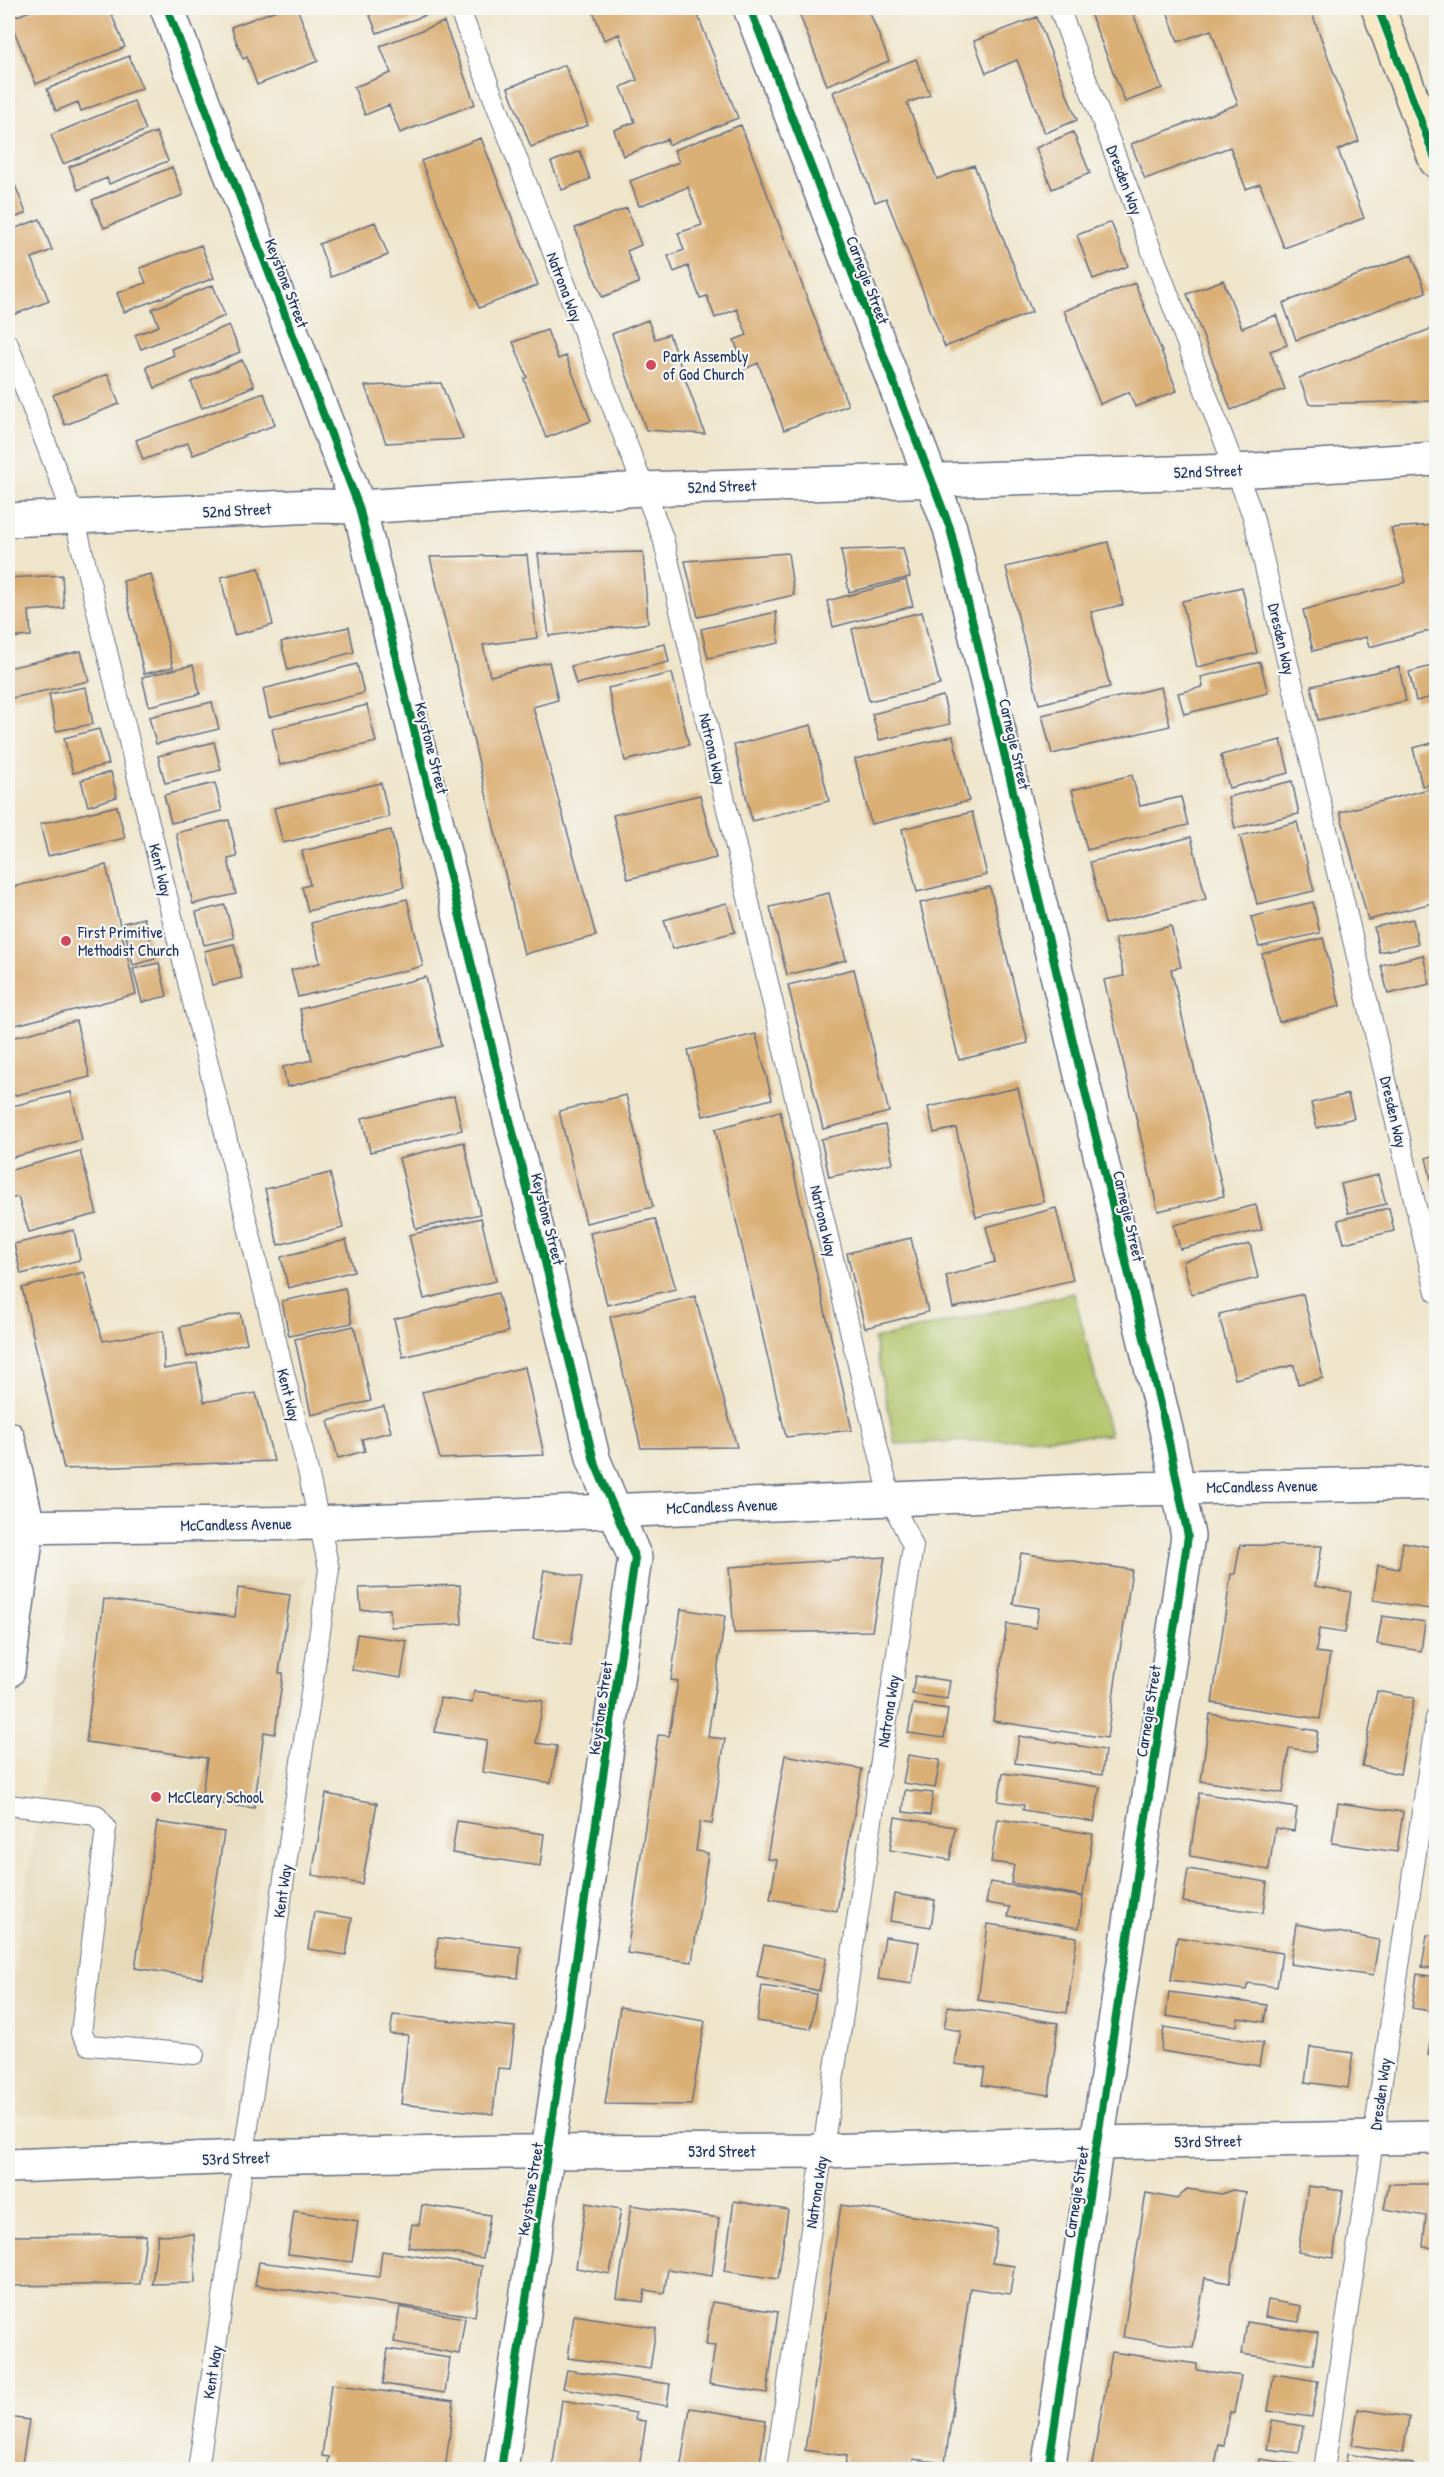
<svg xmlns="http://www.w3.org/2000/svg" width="1444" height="2477" font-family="'Patrick Hand',sans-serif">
	<rect width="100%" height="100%" fill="#f6f6f2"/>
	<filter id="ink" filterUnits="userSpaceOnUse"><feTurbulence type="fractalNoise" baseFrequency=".0167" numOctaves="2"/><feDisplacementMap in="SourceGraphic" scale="12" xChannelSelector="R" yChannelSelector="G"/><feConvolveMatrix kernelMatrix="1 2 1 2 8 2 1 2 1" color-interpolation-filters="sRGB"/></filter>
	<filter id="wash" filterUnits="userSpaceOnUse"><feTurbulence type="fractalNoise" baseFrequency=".008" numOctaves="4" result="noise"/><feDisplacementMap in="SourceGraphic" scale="24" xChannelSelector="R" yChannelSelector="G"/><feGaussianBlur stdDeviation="1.35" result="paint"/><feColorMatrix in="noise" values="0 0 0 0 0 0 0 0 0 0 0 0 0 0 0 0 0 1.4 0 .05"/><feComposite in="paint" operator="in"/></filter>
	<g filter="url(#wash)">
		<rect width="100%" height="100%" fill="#efe5cb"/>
		<path fill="#e7daba" d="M306 1577 221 2116 8 2115V2010L72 1584Z"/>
		<path fill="#b1c367" stroke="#667962" stroke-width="1.5" d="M1074 1293 1110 1435 895 1444 874 1339Z"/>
		<g id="blocks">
			<path fill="#daaf76" d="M38 8H109L125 47 36 84 9 19Z
				M282 8H297L318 61 257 85 247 57 243 59 231 27Z
				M367 8H432L434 12 377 33Z
				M592 8H695L738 118 669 145 667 139 623 156 614 130 635 122 621 87 637 80 619 34 604 40Z
				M797 8H868L889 61 827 85Z
				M1088 8H1131L1162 88 1125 102Z
				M1166 8H1310L1359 141 1338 150 1364 218 1284 248 1260 184 1246 189 1230 147 1145 179 1131 144 1238 104 1211 30 1178 42Z
				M1037 17 1077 120 1045 133 1017 60 986 73 974 41Z
				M444 22 475 104 400 133 389 105 365 115 354 87 391 73 380 46Z
				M129 56 142 88 81 111 78 102 56 111 47 89Z
				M916 59 930 95 907 103 937 179 974 165 1032 312 945 347 886 198 875 202 833 92Z
				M565 65 588 125 531 147 508 88Z
				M134 101 146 130 63 164 51 135Z
				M741 125 848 405 784 430 758 363 745 369 734 340 747 335 737 309 715 318 707 296 700 298 688 266 674 272 668 256 684 250 678 233 702 225 688 187 639 206 630 181 679 162 674 150Z
				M156 132 168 161 109 184 107 178 78 190 69 167Z
				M1073 132 1090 173 1052 189 1036 148Z
				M481 138 538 285 479 308 421 161Z
				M580 151 590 179 562 190 551 162Z
				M172 167 183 195 104 228 92 200Z
				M15 185 26 213 8 221V188Z
				M627 208 641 245 627 251 639 283 602 297 575 228Z
				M40 219 52 250 32 258 49 301 13 315 8 301V231Z
				M375 222 388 255 331 277 319 244Z
				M1111 222 1128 266 1093 279 1077 235Z
				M201 245 214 278 124 312 117 293 146 283 140 268Z
				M1412 255 1426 292 1296 340 1283 303Z
				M1223 280 1242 328 1276 315 1287 345 1270 351 1285 389 1231 410 1187 294Z
				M1135 283 1177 391 1135 407 1129 392 1100 404 1064 311Z
				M213 285 225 316 141 349 135 335 159 326 152 309Z
				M648 320 655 339 669 334 705 434 646 430 612 334Z
				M229 325 240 352 155 388 146 367 174 355 171 349Z
				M1436 327V401L1309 404 1299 378Z
				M547 330 558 359 566 356 591 421 546 438 524 379 527 377 513 342Z
				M242 360 254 386 202 408 191 382Z
				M108 374 119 404 65 425 53 395Z
				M441 383 463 439 386 443 365 386Z
				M264 393 275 425 193 455 188 443 143 460 136 440Z
				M8 431 14 449 8 451Z
				M1436 525V629L1369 647 1366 637 1313 651 1303 610 1406 582 1391 528Z
				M1108 542 1123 605 1091 612 1110 687 1039 704 1006 567Z
				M903 548 910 577 849 592 841 550Z
				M643 552 648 623 549 636 538 554Z
				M788 553 794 595 698 617 685 561Z
				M527 555 537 638 483 645 490 676 549 662 558 700 533 707 596 936 524 954 430 557Z
				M259 568 273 625 234 635 221 577Z
				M151 574 173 667 144 674 123 581Z
				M62 575 64 608 29 611 31 636 8 638V578Z
				M906 580 913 606 833 627 827 601Z
				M1242 587 1257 653 1197 667 1182 601Z
				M776 612 779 643 708 658 701 629Z
				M922 612 940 685 869 701 852 629Z
				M349 627 354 652 288 670 281 642Z
				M665 644 669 662 576 684 571 666Z
				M81 651 89 681 8 699V668Z
				M1260 662 1268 693 1184 714 1178 693 1203 687 1201 677Z
				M357 664 364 693 269 717 263 689Z
				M193 665 200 694 149 706 142 677Z
				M1436 665V696L1416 701 1409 672Z
				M1399 667 1406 701 1318 720 1311 686Z
				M672 673 689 745 625 761 608 688Z
				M86 687 93 724 56 731 49 694Z
				M1161 687 1170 726 1052 754 1042 715Z
				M943 696 950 724 879 740 872 714Z
				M212 702 219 729 156 744 149 717Z
				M367 705 376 742 280 765 272 729Z
				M811 725 829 801 752 821 734 745Z
				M99 729 109 764 73 773 64 738Z
				M953 736 969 801 871 824 855 759Z
				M1281 740 1289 773 1229 788 1221 755Z
				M214 742 221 770 165 783 158 756Z
				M1436 742V783L1422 786 1413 748Z
				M111 772 117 797 88 806 81 780Z
				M1132 775 1140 806 1181 797 1188 825 1087 850 1072 790Z
				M1292 781 1299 814 1235 828 1228 797Z
				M215 783 222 811 171 823 164 795Z
				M381 783 389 817 283 843 274 808Z
				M1436 787V902L1368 920 1340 812Z
				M700 795 716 858 628 879 613 815Z
				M117 806 125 838 48 856 40 824Z
				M972 812 987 875 917 892 902 829Z
				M229 820 237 857 228 859 236 894 193 904 176 833Z
				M1297 822 1314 891 1257 904 1240 836Z
				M391 830 404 887 308 911 302 887 310 885 302 851Z
				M1191 837 1206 899 1105 924 1090 862Z
				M106 865 136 994 8 1027V888Z
				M990 887 1028 1043 959 1060 920 903Z
				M829 893 846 960 787 975 770 907Z
				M407 899 423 966 298 997 291 970 320 963 311 923Z
				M1313 902 1320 933 1259 947 1251 917Z
				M727 903 735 932 672 949 664 920Z
				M225 905 234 938 204 945 196 912Z
				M144 918 155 959 133 965 123 923Z
				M1413 919 1418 944 1379 952 1374 927Z
				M1171 926 1181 967 1171 969 1224 1196 1158 1211 1104 980 1124 976 1115 939Z
				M1323 938 1340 1006 1279 1022 1262 954Z
				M234 944 242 978 212 985 204 951Z
				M1423 955 1430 984 1388 994 1381 965Z
				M159 963 167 996 142 1002 133 969Z
				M854 969 889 1112 823 1129 788 985Z
				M426 977 442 1046 287 1087 283 1067 312 1060 300 1009Z
				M76 1021 90 1077 8 1097V1039Z
				M756 1034 772 1099 703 1116 688 1050Z
				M1018 1088 1044 1202 976 1217 956 1128 934 1133 928 1107Z
				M71 1092 82 1140 9 1158 8 1107Z
				M1348 1094 1354 1118 1317 1128 1311 1103Z
				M626 1095 653 1207 586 1223 559 1111Z
				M454 1096 462 1130 370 1152 362 1118Z
				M780 1111 852 1430 786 1437 715 1129Z
				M885 1125 893 1163 829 1177 821 1139Z
				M464 1142 480 1214 416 1229 399 1158Z
				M80 1151 97 1214 29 1232 18 1197 8 1199V1171Z
				M1436 1155V1200L1426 1158Z
				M330 1173 343 1228 278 1245 265 1189Z
				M1378 1175 1386 1204 1348 1213 1341 1184Z
				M1256 1205 1262 1230 1180 1249 1174 1225Z
				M1056 1208 1073 1280 953 1308 946 1276 995 1262 986 1227Z
				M1389 1208 1394 1231 1344 1243 1338 1220Z
				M481 1218 496 1281 424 1299 409 1235Z
				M655 1219 676 1289 607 1305 590 1233Z
				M74 1230 80 1260 21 1274 14 1244Z
				M911 1238 928 1312 865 1328 847 1253Z
				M346 1240 354 1271 288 1288 281 1257Z
				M1250 1244 1258 1278 1191 1294 1183 1261Z
				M84 1272 103 1341 163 1331 164 1369 197 1363 204 1402 256 1393 274 1461 64 1469 22 1288Z
				M345 1288 352 1323 289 1336 282 1301Z
				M498 1293 508 1332 403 1357 394 1319Z
				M1303 1294 1323 1378 1298 1384 1294 1365 1235 1379 1219 1314Z
				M695 1296 737 1447 641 1448 610 1317Z
				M240 1313 247 1343 187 1357 180 1327Z
				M354 1326 371 1401 311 1415 295 1339Z
				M525 1367 544 1455 440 1459 422 1392Z
				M384 1406 391 1432 362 1439 365 1451 338 1458 328 1421Z
				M1403 1542 1436 1548V1567L1429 1609 1373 1600 1378 1565 1399 1569Z
				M1240 1545 1322 1546 1315 1586 1351 1592 1345 1633 1319 1629 1316 1652 1330 1654 1320 1719 1212 1703 1231 1574H1235Z
				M1021 1553 1132 1570 1107 1738 993 1721 1007 1624 1036 1628 1039 1608 1013 1604Z
				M885 1557 872 1631 734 1633 729 1567Z
				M544 1570 582 1577 571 1644 533 1639Z
				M460 1585 462 1624 391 1627 390 1609 361 1610 359 1588Z
				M238 1588 290 1595 279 1673H283L275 1734 264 1732 254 1808 201 1801 207 1758 86 1742 104 1599 235 1617Z
				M681 1609 725 1616 708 1737 725 1739 712 1824 700 1822 696 1851 708 1853 692 1962 627 1953 658 1735 669 1736 678 1681 671 1680Z
				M1382 1616 1425 1622 1421 1651 1377 1644Z
				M357 1634 407 1641 401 1678 352 1670Z
				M915 1676 950 1681 947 1699 912 1694Z
				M474 1691 543 1701 536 1743 557 1746 551 1783 482 1772 487 1740 435 1732 440 1698 472 1703Z
				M1377 1691 1414 1698 1400 1774 1362 1766Z
				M913 1704 948 1709 944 1738 908 1733Z
				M1210 1714 1318 1731 1315 1752 1289 1748 1283 1793 1201 1781Z
				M1019 1736 1105 1750 1102 1775 1015 1763Z
				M785 1755 862 1769 837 1911 770 1899 777 1860 767 1859Z
				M908 1755 940 1760 935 1788 903 1783Z
				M1003 1773 1100 1787 1094 1822 1023 1810 1024 1805 998 1801Z
				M905 1790 933 1793 930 1815 903 1812Z
				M1199 1793 1297 1808 1294 1831 1275 1828 1269 1870 1190 1856Z
				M326 1794 377 1803 362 1884 312 1875Z
				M1338 1803 1403 1812 1397 1852 1332 1843Z
				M895 1817 955 1827 950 1860 890 1850Z
				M998 1819 1093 1834 1083 1896 1011 1883 1014 1865 991 1862Z
				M457 1821 544 1834 540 1866 452 1853Z
				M157 1822 224 1832 202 1978 135 1968Z
				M1188 1869 1267 1882 1263 1913 1183 1902Z
				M990 1882 1083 1897 1079 1928 1008 1916 1010 1907 986 1903Z
				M894 1894 935 1900 931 1927 890 1921Z
				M314 1912 352 1918 346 1955 308 1949Z
				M988 1924 1077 1937 1067 2013 978 2000Z
				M1296 1924 1379 1940 1373 1976 1290 1964Z
				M1427 1935 1436 1936V1969L1422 1967Z
				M885 1937 919 1942 912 1984 878 1979Z
				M1177 1937 1282 1953 1277 1987 1248 1983 1246 1990 1171 1980Z
				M438 1938 521 1947 518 1978 435 1969Z
				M764 1945 826 1958 819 1991 757 1976Z
				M1417 1974 1436 1977V2012L1412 2008Z
				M762 1986 816 1994 811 2029 757 2021Z
				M1169 1992 1267 2005 1264 2022 1238 2018 1237 2026 1166 2016Z
				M948 2006 1058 2023 1049 2095 982 2085 985 2068 955 2064 961 2031 944 2028Z
				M620 2007 705 2021 691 2105 605 2104Z
				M393 2015 515 2027 510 2069 498 2068 493 2114 401 2104 408 2035 390 2034Z
				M1434 2020 1436 2021V2056L1428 2055Z
				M1164 2027 1263 2043 1259 2066 1161 2051Z
				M1310 2047 1353 2053 1348 2088 1305 2082Z
				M1389 2184H1436V2248L1423 2247 1426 2216 1384 2209Z
				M1308 2186 1343 2191 1333 2258 1298 2252Z
				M1187 2189 1222 2194 1232 2190 1246 2192 1230 2283 1205 2278 1193 2348 1123 2337 1146 2193 1177 2199Z
				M734 2201 788 2210 778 2279 724 2271Z
				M586 2203 621 2209 610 2274 576 2268Z
				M422 2205 490 2215 483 2258 408 2247 412 2224 419 2225Z
				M631 2205 719 2218 712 2276 668 2269 664 2293 645 2290 643 2302 617 2298Z
				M841 2205 997 2229 992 2263 1014 2266 1010 2294 970 2288 945 2463 913 2459 911 2470H845L846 2456 805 2450Z
				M294 2211 358 2221 352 2262 288 2254Z
				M194 2234 195 2283 152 2284 158 2235Z
				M146 2235 140 2284 8 2286V2236Z
				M382 2251 482 2266 475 2316 255 2285 259 2262 379 2277Z
				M1268 2300 1301 2306 1299 2322 1265 2317Z
				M712 2302 778 2312 767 2393 709 2384 715 2346 706 2345Z
				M400 2307 465 2318 459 2354 394 2342Z
				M574 2315 656 2328 650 2369 568 2358Z
				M1247 2322 1318 2333 1313 2365 1242 2354Z
				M388 2349 450 2358 445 2393 383 2384Z
				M1112 2352 1197 2364V2370L1241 2376 1234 2413 1230 2412 1224 2445 1219 2444 1214 2470H1091Z
				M567 2370 670 2384 667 2406 563 2388Z
				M1274 2374 1318 2381 1312 2417 1268 2411Z
				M331 2384 454 2401 445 2470H327L329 2457 322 2456Z
				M562 2400 636 2413 635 2420 646 2421 639 2469 627 2467 626 2470H552Z
				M690 2408 766 2420 759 2470H680Z
				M1358 2409 1409 2417 1403 2453 1352 2445Z
				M8 2417 29 2420 21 2470H8Z
				M1272 2421 1303 2426 1299 2453 1267 2449Z
				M1347 2454 1413 2464 1412 2470H1345Z
				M1260 2459 1302 2465V2470H1258Z"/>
		</g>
	</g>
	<g filter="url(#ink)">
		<use href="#blocks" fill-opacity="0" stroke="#656f84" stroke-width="1.5"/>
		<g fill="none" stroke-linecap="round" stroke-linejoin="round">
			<defs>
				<path id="service" d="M459 8 663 538 879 1453 891 1500 913 1546 775 2470
					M1059 8 1253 516 1436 1292
					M8 344 74 517 308 1471 329 1569 198 2470
					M8 1805 96 1815 106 1828 81 2033 89 2045 194 2054
					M1324 2470 1436 1718"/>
				<path id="minor" d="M167 8 359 507 594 1461 635 1558 501 2470
					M750 8 950 528 1169 1442 1188 1536 1048 2470
					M8 520 316 506 359 507 642 489 1236 471 1436 459
					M8 1438 28 1526 8 1671
					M8 1527 319 1523 1133 1489 1436 1483
					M8 2166 244 2157 506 2152 822 2151 1097 2143 1436 2137"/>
				<path id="secondary" d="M1378 8 1436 161"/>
			</defs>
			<use href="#service" stroke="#656f84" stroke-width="22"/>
			<use href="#minor" stroke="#656f84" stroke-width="36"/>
			<use href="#secondary" stroke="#656f84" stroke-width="36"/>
			<use href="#service" stroke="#fff" stroke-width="20"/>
			<use href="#minor" stroke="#fff" stroke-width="33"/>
			<use href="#secondary" stroke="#f8e8c3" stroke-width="33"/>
			<defs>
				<path id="cycleway" d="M167 8 359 507 594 1461 635 1558 501 2470
					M750 8 950 528 1169 1442 1188 1536 1048 2470
					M1378 8 1436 161"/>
			</defs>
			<use href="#cycleway" stroke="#f6f6f2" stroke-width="11"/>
			<use href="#cycleway" stroke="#00873e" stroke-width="8"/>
		</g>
	</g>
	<g fill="#d1495b" stroke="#f6f6f2" stroke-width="2">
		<circle cx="651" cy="365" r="6"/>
		<circle cx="66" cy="941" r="6"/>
		<circle cx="156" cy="1797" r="6"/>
	</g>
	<g text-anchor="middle" stroke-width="4.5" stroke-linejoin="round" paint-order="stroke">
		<g font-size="16" fill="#1b2f5e" stroke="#f6f6f2">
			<text transform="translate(1125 180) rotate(69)" y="6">Dresden Way</text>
			<text transform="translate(868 280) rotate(69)" y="6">Carnegie Street</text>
			<text transform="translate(287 283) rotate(69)" y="6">Keystone Street</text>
			<text transform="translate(565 287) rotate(69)" y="6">Natrona Way</text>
			<text transform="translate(1208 471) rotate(-2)" y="6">52nd Street</text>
			<text transform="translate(722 486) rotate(-2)" y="6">52nd Street</text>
			<text transform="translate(237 510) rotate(-3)" y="6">52nd Street</text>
			<text transform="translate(1282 639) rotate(77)" y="6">Dresden Way</text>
			<text transform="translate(1015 744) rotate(77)" y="6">Carnegie Street</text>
			<text transform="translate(432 748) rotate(76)" y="6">Keystone Street</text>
			<text transform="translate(713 749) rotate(77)" y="6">Natrona Way</text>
			<text transform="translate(161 870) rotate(76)" y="6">Kent Way</text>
			<text transform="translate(1394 1112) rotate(77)" y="6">Dresden Way</text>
			<text transform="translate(1129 1216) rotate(77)" y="6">Carnegie Street</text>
			<text transform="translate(548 1219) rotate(76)" y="6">Keystone Street</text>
			<text transform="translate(824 1221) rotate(77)" y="6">Natrona Way</text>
			<text transform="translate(289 1395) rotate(76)" y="6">Kent Way</text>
			<text transform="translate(1262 1486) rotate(-1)" y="6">McCandless Avenue</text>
			<text transform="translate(722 1506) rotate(-2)" y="6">McCandless Avenue</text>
			<text transform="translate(236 1524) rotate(-1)" y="6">McCandless Avenue</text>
			<text transform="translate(600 1708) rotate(-82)" y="6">Keystone Street</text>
			<text transform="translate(888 1711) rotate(-81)" y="6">Natrona Way</text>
			<text transform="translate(1148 1711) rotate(-81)" y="6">Carnegie Street</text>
			<text transform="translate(282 1891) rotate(-82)" y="6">Kent Way</text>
			<text transform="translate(1380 2094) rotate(-82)" y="6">Dresden Way</text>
			<text transform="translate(1208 2141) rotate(-1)" y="6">53rd Street</text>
			<text x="722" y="2157">53rd Street</text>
			<text transform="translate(236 2158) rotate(-2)" y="6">53rd Street</text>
			<text transform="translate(530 2189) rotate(-81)" y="6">Keystone Street</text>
			<text transform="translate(816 2192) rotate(-81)" y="6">Natrona Way</text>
			<text transform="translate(1076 2192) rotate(-81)" y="6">Carnegie Street</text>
			<text transform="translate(212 2372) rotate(-81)" y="6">Kent Way</text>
		</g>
		<g font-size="16" fill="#1b2f5e" stroke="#f6f6f2" text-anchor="start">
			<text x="663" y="362">Park Assembly<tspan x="663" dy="18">of God Church</tspan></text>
			<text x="78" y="938">First Primitive<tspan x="78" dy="18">Methodist Church</tspan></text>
			<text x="168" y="1803">McCleary School</text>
		</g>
	</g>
	<rect width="1444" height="2477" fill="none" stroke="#f6f6f2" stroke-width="30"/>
</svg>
